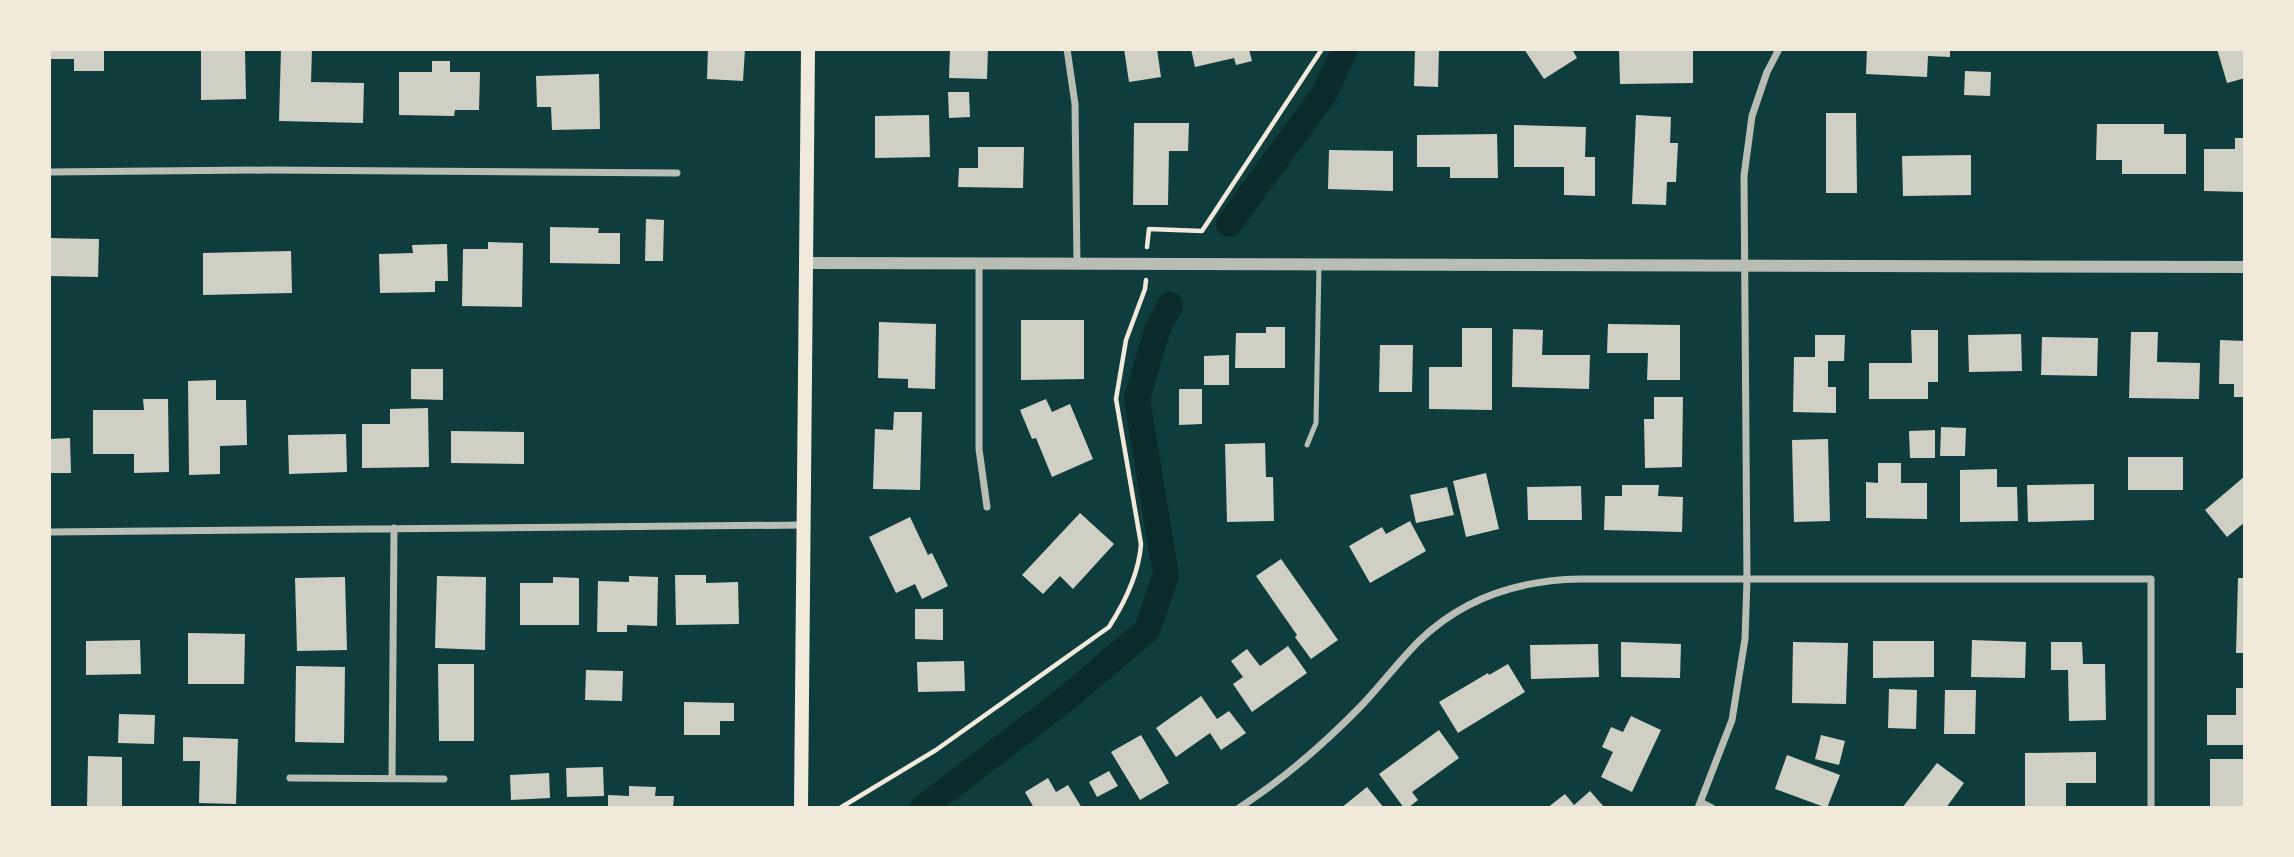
<svg xmlns="http://www.w3.org/2000/svg" width="2294" height="857" font-family="'Exo 2',sans-serif">
	<rect width="100%" height="100%" fill="#0f3d3e"/>
	<g fill="none" stroke-linecap="round" stroke-linejoin="round">
		<path stroke="#0a2a2b" stroke-width="26" d="M1229 224 1324 94 1345 49
			M923 808 1068 697 1147 630 1166 575 1137 399 1157 330 1170 305"/>
	</g>
	<path fill="#cfcfc3" d="M49 49H104V71H74V59H49Z
		M201 49H245L246 99 201 100Z
		M281 49H312L311 82 364 83 363 123 279 121Z
		M708 49H745L743 81 707 79Z
		M950 49H988L987 79 949 78Z
		M1124 49H1157L1161 77 1129 82Z
		M1191 49H1249L1252 61 1236 65 1234 58 1195 67Z
		M1415 49H1439L1438 87 1414 86Z
		M1524 49H1572L1577 58 1544 79Z
		M1619 49H1693V83L1620 84Z
		M1867 49H1950V57L1928 56 1927 77 1866 74Z
		M2217 49H2245V78L2227 83Z
		M432 61H450V72H480L479 110H455L454 116 399 115V72H432Z
		M1965 71 1991 72 1990 96 1964 95Z
		M599 74 600 129 552 130 551 107H537L536 76Z
		M948 92H969L970 117 949 118Z
		M1826 113H1856L1857 193H1826Z
		M929 115 930 157 875 158V116Z
		M1636 115 1671 117 1670 143H1678L1676 182H1667L1666 205 1632 204Z
		M1134 123H1189L1188 151H1169L1168 205H1133Z
		M2097 124H2164V134H2186V174H2122V160H2096Z
		M1514 125 1586 127 1585 157H1595V196L1564 195V167H1514Z
		M1497 134 1498 178H1450V167H1417V135Z
		M2235 138H2245V192L2204 191V149H2235Z
		M978 147H1024L1023 188 958 187 959 168H978Z
		M1329 150 1393 151V191L1328 189Z
		M1971 155V195L1903 196 1902 156Z
		M646 219 664 220 663 261H645Z
		M550 227 599 228 598 233H620V264L550 263Z
		M49 238 99 239 98 277 49 276Z
		M488 242 523 243 522 307 462 306 463 249H488Z
		M447 244 448 281H435V292L380 293 379 254 413 253 412 245Z
		M291 251 292 293 203 295V253Z
		M1021 320H1084V379L1021 380Z
		M879 322 936 324 935 389 908 388V379L878 378Z
		M1608 324 1680 325V380H1647L1648 353H1607Z
		M1266 327H1285V368H1235L1236 333H1266Z
		M1462 328H1492V410L1429 409V367H1462Z
		M1513 329 1543 330 1542 355H1590L1589 389 1512 387Z
		M1911 330H1938V382H1928V399H1869V363H1912Z
		M2131 332H2158L2157 362 2200 363 2199 399 2129 398Z
		M2021 334 2022 371 1969 372 1968 335Z
		M1815 335H1845L1844 361H1828V387H1836V413L1793 412 1794 357H1815Z
		M2042 337 2098 338 2097 376 2041 375Z
		M2220 340 2245 341V397H2234V384H2219Z
		M1380 345H1413L1412 392H1379Z
		M1229 355V385H1204V356Z
		M411 369H443V400L411 399Z
		M216 380V400H246L247 445 220 446V474L189 475 188 381Z
		M1179 389H1202V424L1179 425Z
		M1654 397H1683L1682 467 1645 468 1644 419H1654Z
		M143 399H168L169 472 134 473V454H93V410H144Z
		M1046 399 1052 412 1070 404 1093 459 1052 477 1036 438 1032 439 1020 410Z
		M428 408 429 467 362 468V424H390V409Z
		M894 412H922L920 490 873 489 875 429 893 430Z
		M1941 427 1966 428 1965 456H1940Z
		M1935 430V458H1910L1909 431Z
		M451 431 524 432V464L451 463Z
		M346 434 347 472 289 474 288 435Z
		M70 438 71 473H49V439Z
		M1828 439 1830 521 1794 522 1792 440Z
		M1265 443 1266 477H1273L1274 521 1227 522 1225 444Z
		M2128 457H2183V490H2128Z
		M1878 463H1901V483H1927V519L1866 518V482L1878 483Z
		M1997 469V487H2017L2018 521 1960 522V470Z
		M1486 473 1499 529 1466 537 1453 481Z
		M2245 476V522L2227 537 2205 510Z
		M2094 484V520L2028 522 2027 485Z
		M1622 485H1659L1658 496 1683 497 1682 532 1604 530 1605 496H1622Z
		M1581 486 1582 520H1528L1527 487Z
		M1447 487 1454 515 1416 523 1410 495Z
		M1080 513 1114 544 1073 589 1060 576 1043 594 1022 575Z
		M910 517 928 555 932 553 948 586 922 599 915 584 896 593 869 537Z
		M1410 521 1426 551 1370 583 1349 546 1382 527 1386 534Z
		M1281 559 1338 640 1311 659 1295 637 1297 635 1256 576Z
		M675 575H706V583L738 582 739 624 676 625Z
		M437 576 486 577 485 650 435 648Z
		M629 576 658 577 657 626 627 625V632H597L598 581 629 582Z
		M345 577 347 650 297 651 295 578Z
		M553 577 579 578V625H520V583H553Z
		M2238 578H2245V653H2236Z
		M915 609H943V640L915 639Z
		M188 633 245 634 244 684H188Z
		M140 640 141 674 86 675V641Z
		M1972 640 2026 642 2025 678 1971 677Z
		M1873 641H1934V677L1873 678Z
		M1621 642 1681 644 1680 678 1621 677Z
		M1793 642 1848 643 1846 704 1792 703Z
		M2051 642H2082L2083 664H2105L2106 720 2069 721 2068 670H2051Z
		M1598 644 1599 677 1531 679 1530 645Z
		M1288 646 1307 673 1252 712 1233 684 1243 677 1231 661 1247 649 1260 666Z
		M964 661 965 691 918 692 917 662Z
		M438 664H474V741H439Z
		M1508 664 1525 692 1458 733 1439 702 1488 673 1489 675Z
		M296 666 345 667 344 743 295 742Z
		M586 670 623 671 622 701 585 700Z
		M2236 688H2245V745H2207V715H2236Z
		M1889 689 1917 690 1916 729 1888 728Z
		M1945 690H1976L1975 734H1944Z
		M1201 696 1217 719 1229 711 1246 733 1221 750 1210 733 1176 757 1156 728Z
		M684 702 734 703V721H720V735H684Z
		M119 714 155 715 154 744 118 743Z
		M1631 716 1661 730 1632 792 1601 777 1613 752 1602 747 1611 727 1623 732Z
		M1439 730 1459 758 1412 792 1418 800 1408 808H1404L1379 774Z
		M1141 735 1169 783 1140 800 1111 752Z
		M1821 735 1845 741 1839 765 1815 759Z
		M183 737 238 739 236 804 199 803 200 761H183Z
		M2096 752V783H2066V808H2025V753Z
		M1787 755 1840 775 1827 808 1775 789Z
		M88 756 122 757V808H87Z
		M2210 759H2245V808H2210Z
		M1937 763 1964 783 1946 808H1902Z
		M603 767 604 796 567 797 566 768Z
		M1109 771 1118 786 1097 797 1089 782Z
		M549 773 550 798 511 800 510 775Z
		M1048 778 1056 792 1068 785 1082 808H1034L1025 792Z
		M629 786 656 787 655 796H674L673 808H608V795L629 796Z
		M1367 787 1384 808H1341Z
		M1590 791 1605 808H1547L1565 794 1574 805Z"/>
	<g fill="none" stroke-linecap="round" stroke-linejoin="round">
		<path stroke="#f1e9da" stroke-width="4.5" d="M1147 247 1149 229 1202 231 1322 49
			M840 808 936 750 1109 627C1125 602 1139 574 1141 544L1116 399 1126 340 1145 289 1146 280"/>
		<path stroke="#b8beb3" stroke-width="5" d="M1307 445 1316 423 1319 264"/>
		<path stroke="#b8beb3" stroke-width="7" d="M1067 49 1075 104 1077 264
			M49 172 269 170 677 173
			M979 264V449L987 507
			M49 532 804 525
			M290 778 444 779
			M392 779 394 528
			M1701 802 1712 808
			M1239 808C1284 779 1324 744 1362 705 1382 684 1399 661 1419 641 1463 598 1520 580 1580 579H2151V808
			M1698 808 1732 720 1745 639 1747 579 1744 176 1752 116 1767 72 1779 49"/>
		<path stroke="#b8beb3" stroke-width="12" d="M806 263 2245 267"/>
		<path stroke="#f1e9da" stroke-width="14" d="M801 808 808 49"/>
	</g>
	<rect width="2294" height="857" fill="none" stroke="#f1e9da" stroke-width="102"/>
</svg>
